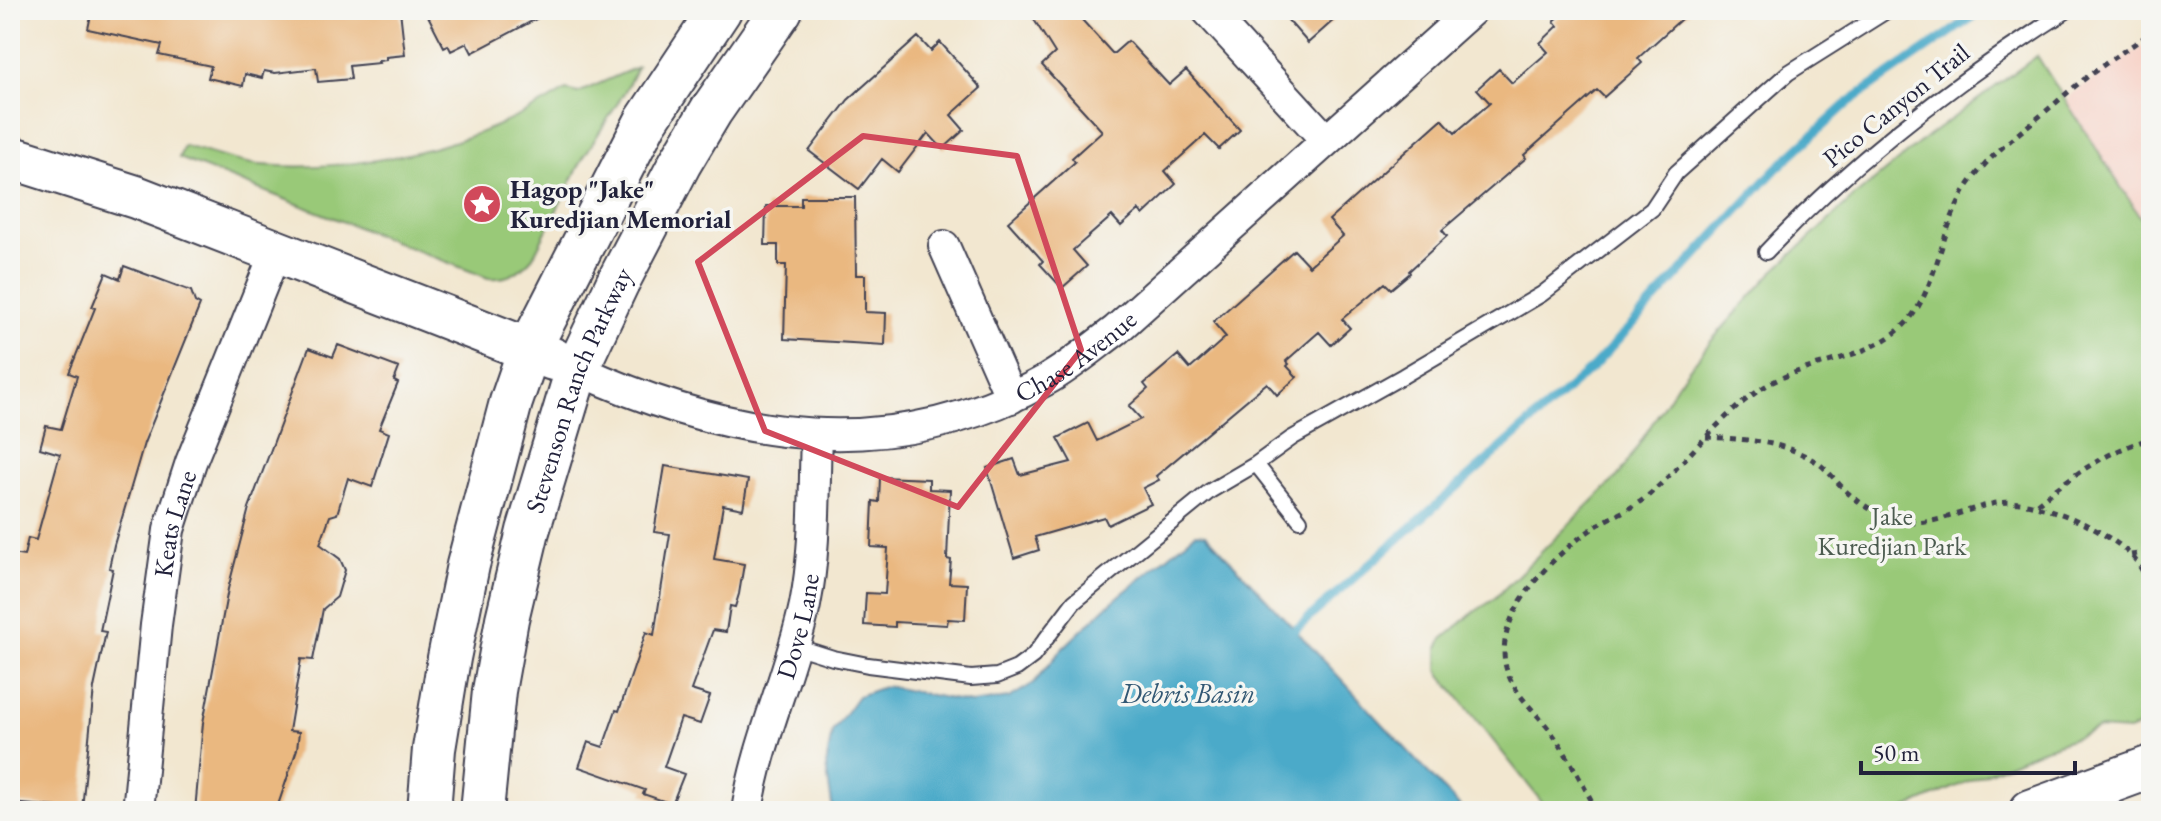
<svg xmlns="http://www.w3.org/2000/svg" width="2161" height="821" font-family="'EB Garamond',serif">
	<rect width="100%" height="100%" fill="#f6f6f2"/>
	<filter id="ink" filterUnits="userSpaceOnUse"><feTurbulence type="fractalNoise" baseFrequency=".0125" numOctaves="2"/><feDisplacementMap in="SourceGraphic" scale="16" xChannelSelector="R" yChannelSelector="G"/><feConvolveMatrix kernelMatrix="1 2 1 2 8 2 1 2 1" color-interpolation-filters="sRGB"/></filter>
	<filter id="wash" filterUnits="userSpaceOnUse"><feTurbulence type="fractalNoise" baseFrequency=".006" numOctaves="4" result="noise"/><feDisplacementMap in="SourceGraphic" scale="32" xChannelSelector="R" yChannelSelector="G"/><feGaussianBlur stdDeviation="1.8" result="paint"/><feColorMatrix in="noise" values="0 0 0 0 0 0 0 0 0 0 0 0 0 0 0 0 0 1.4 0 .05"/><feComposite in="paint" operator="in"/></filter>
	<g filter="url(#wash)">
		<rect width="100%" height="100%" fill="#f2e7d0"/>
		<path fill="#f7d1c6" d="M2151 41V238L2065 108 2070 95Z"/>
		<path fill="#99c978" stroke="#5e765a" stroke-width="2" d="M2037 56 2151 234V718L2146 724 2129 731 2097 729 2031 754 1900 811H1549L1441 675 1438 669V648L1442 639 1474 612 1493 600 1620 474 1678 383 1712 340 1771 274 1855 196 1919 143Z
			M637 67 624 93 582 160 533 257C520 272 508 280 488 278L179 158 184 146C209 152 236 163 261 165 366 173 478 145 566 90L578 93Z"/>
		<path fill="#4baac9" stroke="#366682" stroke-width="2" d="M1196 533 1206 534 1464 811H833L826 766 832 732 858 696 886 686 971 703 1009 698 1034 683 1062 649 1106 607Z"/>
		<g fill="none" stroke-linecap="round" stroke-linejoin="round">
			<path stroke="#4baac9" stroke-width="9" d="M1286 638 1594 366 1776 169 1849 102 1983 10"/>
		</g>
		<g id="blocks">
			<path fill="#eab880" d="M92 10H400L405 55 386 57V60L378 61 379 63 349 66 351 79 318 82 316 68 275 73 264 71 262 78 245 74 243 86 208 78 211 66 159 55 162 45 88 29Z
				M425 10H553L472 53 467 43 451 51 448 45 444 47Z
				M1028 10H1073L1113 54 1128 41 1169 85 1186 70 1240 130 1219 149 1205 135 1165 171 1176 184 1143 215 1139 210 1121 226 1112 216 1073 250 1087 266 1062 288 1040 264 1043 261 1008 222 1075 162 1072 158 1102 131 1042 65 1055 53Z
				M1279 10H1345L1308 43Z
				M1567 10H1691L1638 58 1642 63 1604 97 1597 90 1524 155 1526 158 1442 230 1447 236 1409 271 1410 273 1391 289 1385 283 1342 319 1350 328 1331 345 1319 332 1286 361 1289 364 1287 366 1297 377 1277 395 1267 383 1156 476 1159 480 1143 488 1151 504 1108 525 1104 517 1035 537 1039 550 1014 558 987 468 1014 459 1020 475 1071 462 1058 438 1088 423 1097 441 1141 419 1129 406 1148 389 1144 384 1178 355 1190 369 1226 337 1213 322 1294 250 1309 266 1343 236 1329 220 1442 119 1455 133 1490 103 1477 89 1499 69 1512 83 1548 52 1540 43 1558 26 1554 21Z
				M918 37 931 51 940 42 981 88 951 115 964 130 943 149 928 133 898 172 882 159 859 189 809 151 848 100Z
				M801 197H855L856 275H865V312L886 313 885 345 784 339 786 265H778V245H765L766 206H801Z
				M124 266 191 291 195 302 200 305 144 443 114 545 109 568 113 569 100 631 106 632 94 688 82 809 10 803V554L24 556 28 538 36 540 60 454 40 448 46 426 61 429 77 376 69 373 95 308 92 307 106 273 120 279Z
				M338 345 399 368 394 381 398 383 379 429 389 433 372 487 348 478 337 514 330 516 320 544 340 559 345 570 337 597 323 609 313 660 301 659 289 731 299 732 297 749 276 811H195L203 723 228 589 249 508 309 348 333 357Z
				M665 466 748 480 743 509 723 505 714 559 744 564 739 594 735 607 730 606 726 632 713 630 691 690 710 696 700 724 681 718 664 767 684 774 672 804 643 794 645 790 579 767 588 742 603 747 616 710 619 711 646 632 654 635 670 534 654 532Z
				M880 477 929 479V489L950 490 947 559 951 560 949 583 967 584 965 620 948 619 947 625 895 622V627L864 625 866 593 885 594 888 548 871 547 873 501 879 502Z"/>
		</g>
	</g>
	<g filter="url(#ink)">
		<use href="#blocks" fill-opacity="0" stroke="#414051" stroke-width="2"/>
		<g fill="none" stroke-linecap="round" stroke-linejoin="round">
			<defs>
				<path id="lane" d="M1766 252C1855 158 1959 79 2068 10
					M1256 464 1300 520
					M795 646 833 658 868 665 971 678 997 676 1017 668 1033 656 1074 602 1210 491 1256 464 1292 438 1403 376 1542 294 1652 209 1676 173 1788 73 1888 10"/>
				<g id="street">
					<path d="M1207 10 1326 140"/>
					<path d="M944 246 1011 398"/>
					<path id="s1" d="M577 369C731 440 891 466 1046 380 1071 366 1093 347 1116 330L1472 10"/>
					<path id="s2" d="M138 811 156 625 169 530 191 462 276 251"/>
					<path id="s3" d="M747 811C758 740 790 675 805 605 816 550 814 490 816 434"/>
				</g>
				<g id="secondary">
					<path d="M10 157 136 197 553 359"/>
					<path d="M429 811 434 749 449 658 468 565 511 402 529 350 646 121 720 10"/>
					<path id="s4" d="M482 811 494 691 507 619 528 531 577 369 617 284 680 163 711 111 781 10"/>
					<path d="M2031 811 2151 767"/>
				</g>
			</defs>
			<use href="#lane" stroke="#414051" stroke-width="18"/>
			<use href="#street" stroke="#414051" stroke-width="34"/>
			<use href="#secondary" stroke="#414051" stroke-width="46"/>
			<path stroke="#414051" stroke-width="5" stroke-dasharray="6 6" stroke-linecap="butt" d="M1706 437C1744 439 1785 441 1818 463 1829 471 1838 484 1848 493 1862 505 1884 519 1902 522 1935 527 1966 508 1997 503 2035 497 2104 528 2131 555 2139 563 2145 576 2151 585
				M2037 504C2071 476 2108 450 2151 439
				M2131 555 2151 552
				M1597 811C1583 785 1569 757 1552 733 1535 710 1511 693 1505 663 1496 610 1557 551 1598 525 1616 514 1634 508 1650 494 1689 459 1719 416 1764 387 1806 361 1864 361 1901 328 1936 297 1939 234 1964 192 1988 153 2025 130 2059 100 2087 75 2119 54 2151 33"/>
			<use href="#lane" stroke="#fff" stroke-width="14"/>
			<use href="#street" stroke="#fff" stroke-width="30"/>
			<use href="#secondary" stroke="#fff" stroke-width="42"/>
		</g>
	</g>
	<path fill="none" stroke="#d1495b" stroke-width="6" stroke-linejoin="round" d="M863 136 1017 156 1081 350 958 507 765 431 698 262Z"/>
	<defs>
		<symbol id="sight-disc" viewBox="-11 -11 22 22"><circle r="9.5" fill="#d1495b" stroke="#f6f6f2"/><path d="M0-6L1.8-2.2L6-1.7L2.9 1.2L3.7 5.4L0 3.3L-3.7 5.4L-2.9 1.2L-6-1.7L-1.8-2.2Z" fill="#fff"/></symbol>
	</defs>
	<g fill-rule="evenodd">
		<use href="#sight-disc" x="460" y="182" width="44" height="44"/>
	</g>
	<g text-anchor="middle" stroke-width="7" stroke-linejoin="round" paint-order="stroke">
		<g font-size="26" fill="#22223b" stroke="#f6f6f2">
			<text transform="translate(1896 105) rotate(-39)" y="9">Pico Canyon Trail</text>
			<text dy="9" stroke="none"><textPath href="#s1" startOffset="526">Chase Avenue</textPath></text>
			<text dy="9" stroke="none"><textPath href="#s4" startOffset="434">Stevenson Ranch Parkway</textPath></text>
			<text dy="9" stroke="none"><textPath href="#s2" startOffset="290">Keats Lane</textPath></text>
			<text dy="9" stroke="none"><textPath href="#s3" startOffset="192">Dove Lane</textPath></text>
		</g>
		<g font-size="26" font-weight="bold" fill="#22223b" stroke="#f6f6f2" text-anchor="start">
			<text x="510" y="198">Hagop "Jake"<tspan x="510" dy="30">Kuredjian Memorial</tspan></text>
		</g>
		<g font-size="26" fill="#4c5c50" stroke="#f6f6f2">
			<text x="1892" y="525">Jake<tspan x="1892" dy="30">Kuredjian Park</tspan></text>
		</g>
		<g font-size="28" font-style="italic" fill="#325874" stroke="#f6f6f2">
			<text x="1188" y="703">Debris Basin</text>
		</g>
	</g>
	<rect width="2161" height="821" fill="none" stroke="#f6f6f2" stroke-width="40"/>
	<path d="M1861 761v12h214v-12" fill="none" stroke="#22223b" stroke-width="4"/>
	<text x="1873" y="761" font-size="24" fill="#22223b" stroke="#f6f6f2" stroke-width="6" paint-order="stroke">50 m</text>
</svg>
